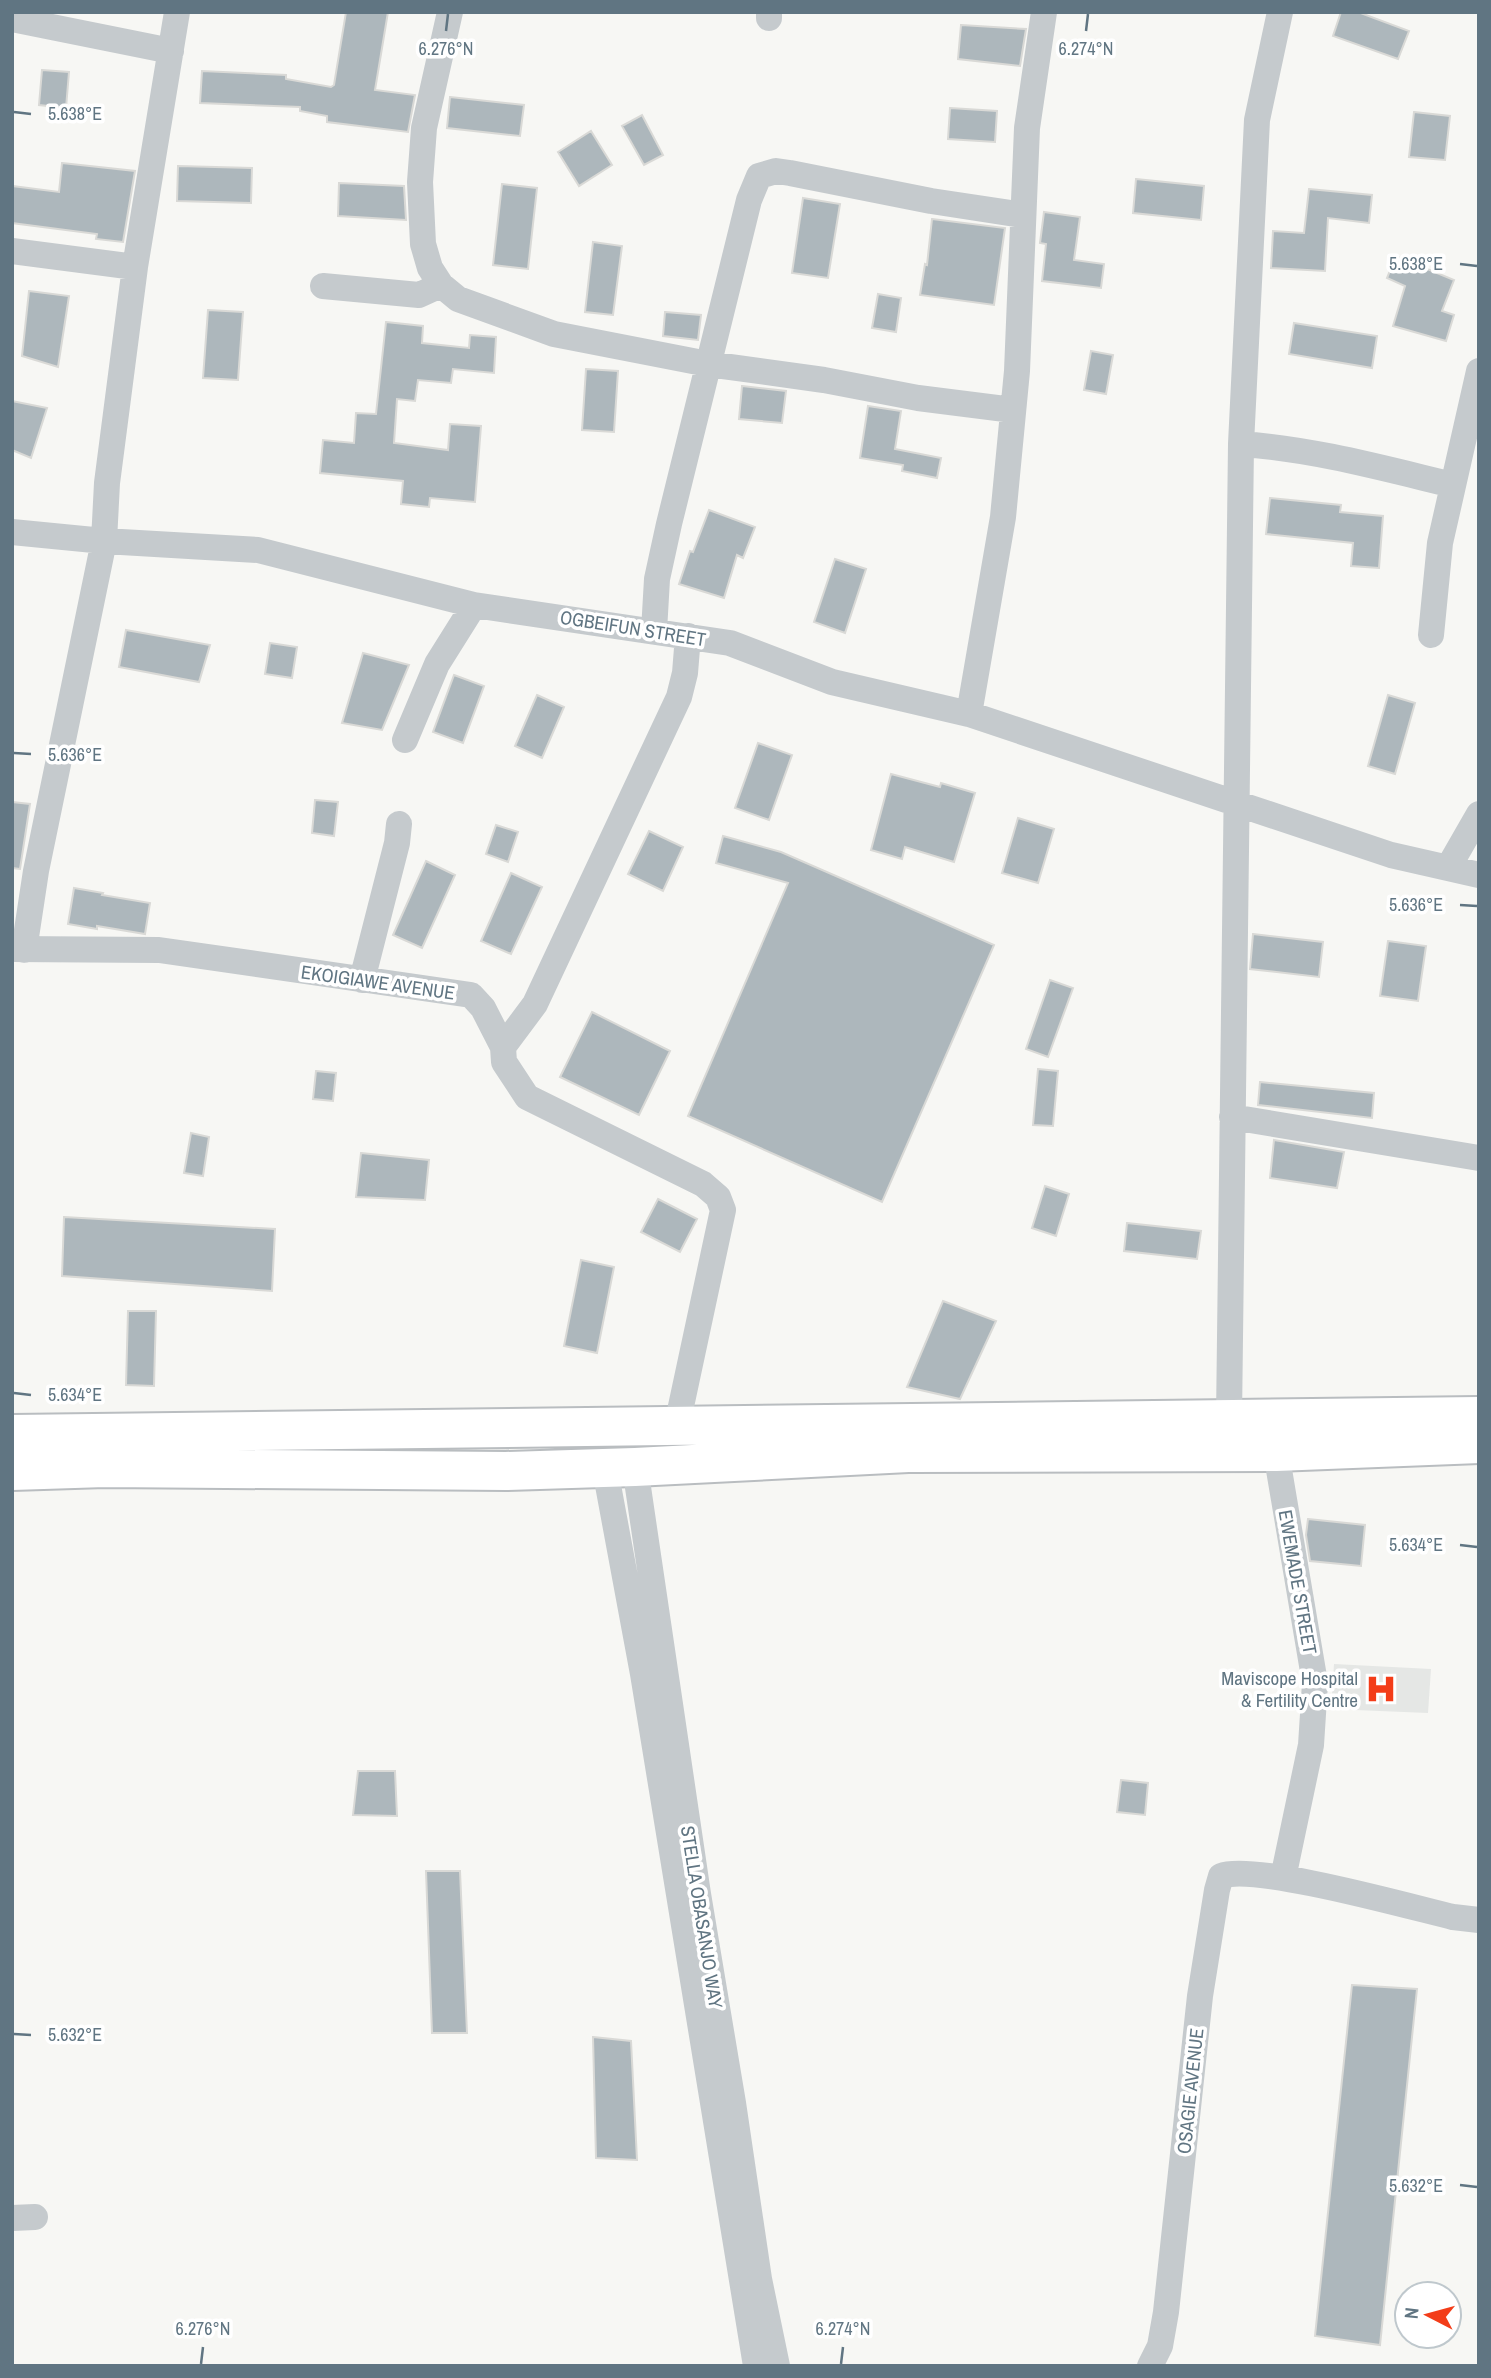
<svg xmlns="http://www.w3.org/2000/svg" width="1491" height="2378" font-family="'Archivo Narrow',sans-serif">
	<rect width="100%" height="100%" fill="#f7f7f4"/>
	<path fill="#e5e7e5" d="M1334 1664 1431 1669 1428 1713 1331 1709Z"/>
	<path fill="#adb7bc" stroke="#d9d9d6" stroke-width="2" d="M346 12H388L375 90 415 95 408 132 327 122V116L300 111V107L200 103 202 71 286 75V79L331 87 334 85Z
		M1341 12H1358L1409 31 1398 59 1333 36Z
		M961 25 1026 29 1020 66 958 59Z
		M42 70 69 72 66 108 39 105Z
		M450 97 524 105 520 136 447 128Z
		M950 108 997 111 995 142 948 139Z
		M1414 112 1450 116 1445 160 1409 157Z
		M642 115 663 155 644 165 622 126Z
		M591 131 612 165 579 186 558 152Z
		M62 163 135 171 123 242 96 239 97 234 12 223V186L59 192Z
		M178 166 252 168 251 203 177 201Z
		M1136 179 1204 186 1201 220 1133 213Z
		M339 183 404 186 406 220 338 216Z
		M502 184 537 188 528 269 493 265Z
		M1309 189 1372 195 1369 223 1328 218 1325 271 1271 268 1273 231 1304 233Z
		M803 198 840 204 828 278 792 273Z
		M1044 212 1080 217 1074 260 1104 264 1101 288 1042 281 1046 244 1040 243Z
		M932 219 1005 228 994 305 920 295 925 264 927 265Z
		M593 242 622 246 613 315 585 312Z
		M1396 256 1454 280 1442 311 1454 315 1446 341 1393 326 1405 286 1387 278Z
		M29 291 69 296 58 367 22 356Z
		M878 294 901 298 896 332 872 328Z
		M208 310 243 312 238 380 203 378Z
		M665 312 701 315 698 340 663 336Z
		M386 322 423 326 422 343 469 348 470 335 496 337 494 373 453 369 451 383 418 380 415 401 397 399 394 443 448 450 450 424 481 426 475 502 430 498 429 507 401 504 403 481 320 473 323 440 354 443 356 413 376 414Z
		M1294 323 1377 336 1372 368 1289 354Z
		M1091 351 1113 355 1106 394 1084 390Z
		M586 369 618 371 614 432 582 430Z
		M742 386 786 391 782 423 739 419Z
		M12 401 47 408 31 458 12 450Z
		M868 406 901 411 895 449 941 458 937 478 902 471 903 465 860 458Z
		M1270 498 1341 505 1340 512 1383 516 1379 568 1351 566 1353 543 1266 534Z
		M709 510 755 527 743 558 737 555 724 598 679 584 690 551 693 552Z
		M835 559 866 569 845 633 814 622Z
		M126 630 210 645 199 682 119 667Z
		M270 643 297 647 292 678 265 674Z
		M363 653 409 665 382 730 342 723Z
		M454 675 484 686 463 743 433 732Z
		M537 695 564 707 542 758 515 746Z
		M1388 695 1415 703 1395 774 1368 766Z
		M758 743 792 755 769 820 735 808Z
		M891 774 940 787 941 783 975 793 954 862 905 847 902 859 871 850Z
		M315 800 338 802 334 836 312 833Z
		M12 802 30 804 20 869 12 868Z
		M1018 818 1054 829 1038 883 1002 873Z
		M496 825 518 832 508 862 486 854Z
		M649 831 683 847 663 891 628 874Z
		M723 836 781 852 994 945 882 1202 688 1116 788 883 716 863Z
		M426 861 455 875 422 948 393 935Z
		M511 873 542 887 511 954 481 941Z
		M74 888 103 893 102 895 150 903 145 934 97 926V929L68 924Z
		M1253 934 1323 942 1319 977 1250 969Z
		M1388 941 1426 946 1418 1001 1380 996Z
		M1050 980 1073 988 1048 1057 1026 1049Z
		M592 1012 670 1051 639 1115 560 1077Z
		M1038 1069 1058 1071 1053 1126 1033 1125Z
		M316 1071 336 1073 333 1101 313 1099Z
		M1260 1082 1374 1093 1372 1118 1258 1105Z
		M191 1133 209 1137 203 1176 184 1173Z
		M1274 1140 1344 1152 1337 1188 1270 1178Z
		M361 1153 429 1160 425 1200 356 1197Z
		M1045 1186 1069 1194 1056 1236 1032 1228Z
		M658 1199 697 1219 680 1252 641 1232Z
		M64 1217 275 1229 272 1291 62 1276Z
		M1127 1223 1201 1231 1197 1259 1124 1251Z
		M581 1260 614 1267 597 1353 564 1346Z
		M943 1301 996 1321 960 1399 907 1387Z
		M128 1311H156L154 1386 126 1385Z
		M1308 1519 1365 1525 1361 1566 1310 1561 1306 1535Z
		M358 1771H395L397 1816 353 1815Z
		M1121 1780 1148 1783 1145 1815 1117 1812Z
		M426 1871H460L467 2033H432Z
		M1352 1985 1417 1989 1380 2345 1315 2336Z
		M593 2037 631 2041 637 2160 596 2158Z"/>
	<g fill="none" stroke-linecap="round" stroke-linejoin="round">
		<defs>
			<path id="highway" d="M12 1434 1479 1416
				M12 1471 105 1468 506 1471 635 1467 908 1453 1276 1452 1479 1444"/>
		</defs>
		<use href="#highway" stroke="#b9bdc0" stroke-width="42"/>
		<path stroke="#c5cacd" stroke-width="26" d="M450 12 424 128 420 182 423 244 430 268 441 285 458 299 554 334 708 364 824 380 918 398 1013 410
			M769 18V12
			M12 19 171 51
			M12 251 135 267
			M323 286 419 295 441 285
			M1241 444C1313 449 1382 468 1453 485
			M12 532 104 541 258 550 474 605 730 643 832 682 969 714 1391 855 1479 875
			M654 631 657 579 669 524 749 200 759 176 776 171 790 173 931 201 1023 215
			M1431 635 1440 543 1479 371
			M969 714 1003 517 1017 371 1027 128 1044 12
			M405 740 437 664 474 605
			M1448 868 1479 814
			M12 949 159 950 471 995 483 1008 503 1047 504 1062 527 1097 703 1184 718 1197 723 1210 677 1425
			M24 950 36 871 104 541 107 483 135 267 177 12
			M362 980 397 843 399 824
			M503 1047 535 1004 679 697 685 673 688 636
			M1232 1117 1479 1158
			M1229 1419 1241 444 1257 120 1280 12
			M1276 1452 1315 1683 1311 1745 1283 1878
			M635 1467 698 1894 733 2103 759 2279 777 2366
			M605 1469 643 1674 756 2366
			M12 2218 35 2217
			M1150 2366 1160 2346 1166 2312 1200 1996 1217 1890 1221 1876C1254 1863 1411 1907 1453 1917L1479 1920"/>
		<use href="#highway" stroke="#fff" stroke-width="38"/>
	</g>
	<path fill="none" stroke="#607582" stroke-width="2.5" d="M446 31 448 14M1086 31 1088 14M14 112 31 114M1460 264 1477 266M14 753 31 754M1460 905 1477 906M14 1393 31 1395M1460 1545 1477 1547M14 2034 31 2035M1460 2185 1477 2187M201 2364 203 2347M841 2364 843 2347"/>
	<defs>
		<symbol id="hospital-bare" viewBox="-9 -9 18 18"><path d="M-5-5h3v3.5h4V-5h3V5h-3V1.5h-4V5h-3Z" fill="#f33d19" stroke="#fff" stroke-width="2.5" paint-order="stroke"/></symbol>
	</defs>
	<g fill-rule="evenodd">
		<use href="#hospital-bare" x="1359" y="1667" width="44" height="44"/>
	</g>
	<g text-anchor="middle" stroke-width="7" stroke-linejoin="round" paint-order="stroke">
		<g font-size="19" fill="#607582" stroke="#fff">
			<text transform="translate(633 628) rotate(9)" y="7">OGBEIFUN STREET</text>
			<text transform="translate(378 982) rotate(8)" y="7">EKOIGIAWE AVENUE</text>
			<text transform="translate(1298 1582) rotate(80)" y="7">EWEMADE STREET</text>
			<text transform="translate(702 1917) rotate(81)" y="7">STELLA OBASANJO WAY</text>
			<text transform="translate(1190 2091) rotate(-84)" y="7">OSAGIE AVENUE</text>
		</g>
		<g font-size="19" fill="#607582" stroke="#fff" text-anchor="end">
			<text x="1358" y="1685">Maviscope Hospital<tspan x="1358" dy="22">&amp; Fertility Centre</tspan></text>
		</g>
	</g>
	<g font-size="18" text-anchor="middle" fill="#607582" stroke="#fff" stroke-width="7" stroke-linejoin="round" paint-order="stroke">
		<text x="446" y="55">6.276°N</text>
		<text x="1086" y="55">6.274°N</text>
		<text x="75" y="120">5.638°E</text>
		<text x="1416" y="270">5.638°E</text>
		<text x="75" y="761">5.636°E</text>
		<text x="1416" y="911">5.636°E</text>
		<text x="75" y="1401">5.634°E</text>
		<text x="1416" y="1551">5.634°E</text>
		<text x="75" y="2041">5.632°E</text>
		<text x="1416" y="2192">5.632°E</text>
		<text x="203" y="2335">6.276°N</text>
		<text x="843" y="2335">6.274°N</text>
	</g>
	<rect width="1491" height="2378" fill="none" stroke="#607582" stroke-width="28"/>
	<g transform="translate(1428 2315) rotate(276)"><circle r="33" fill="#ffffff" stroke="#bfc8cd" stroke-width="2"/>
	<path d="M0-5L12 26L0 18L-12 26Z" fill="#f33d19"/>
	<text y="-10" font-size="19" font-weight="bold" text-anchor="middle" fill="#607582">N</text>
	</g>
</svg>
